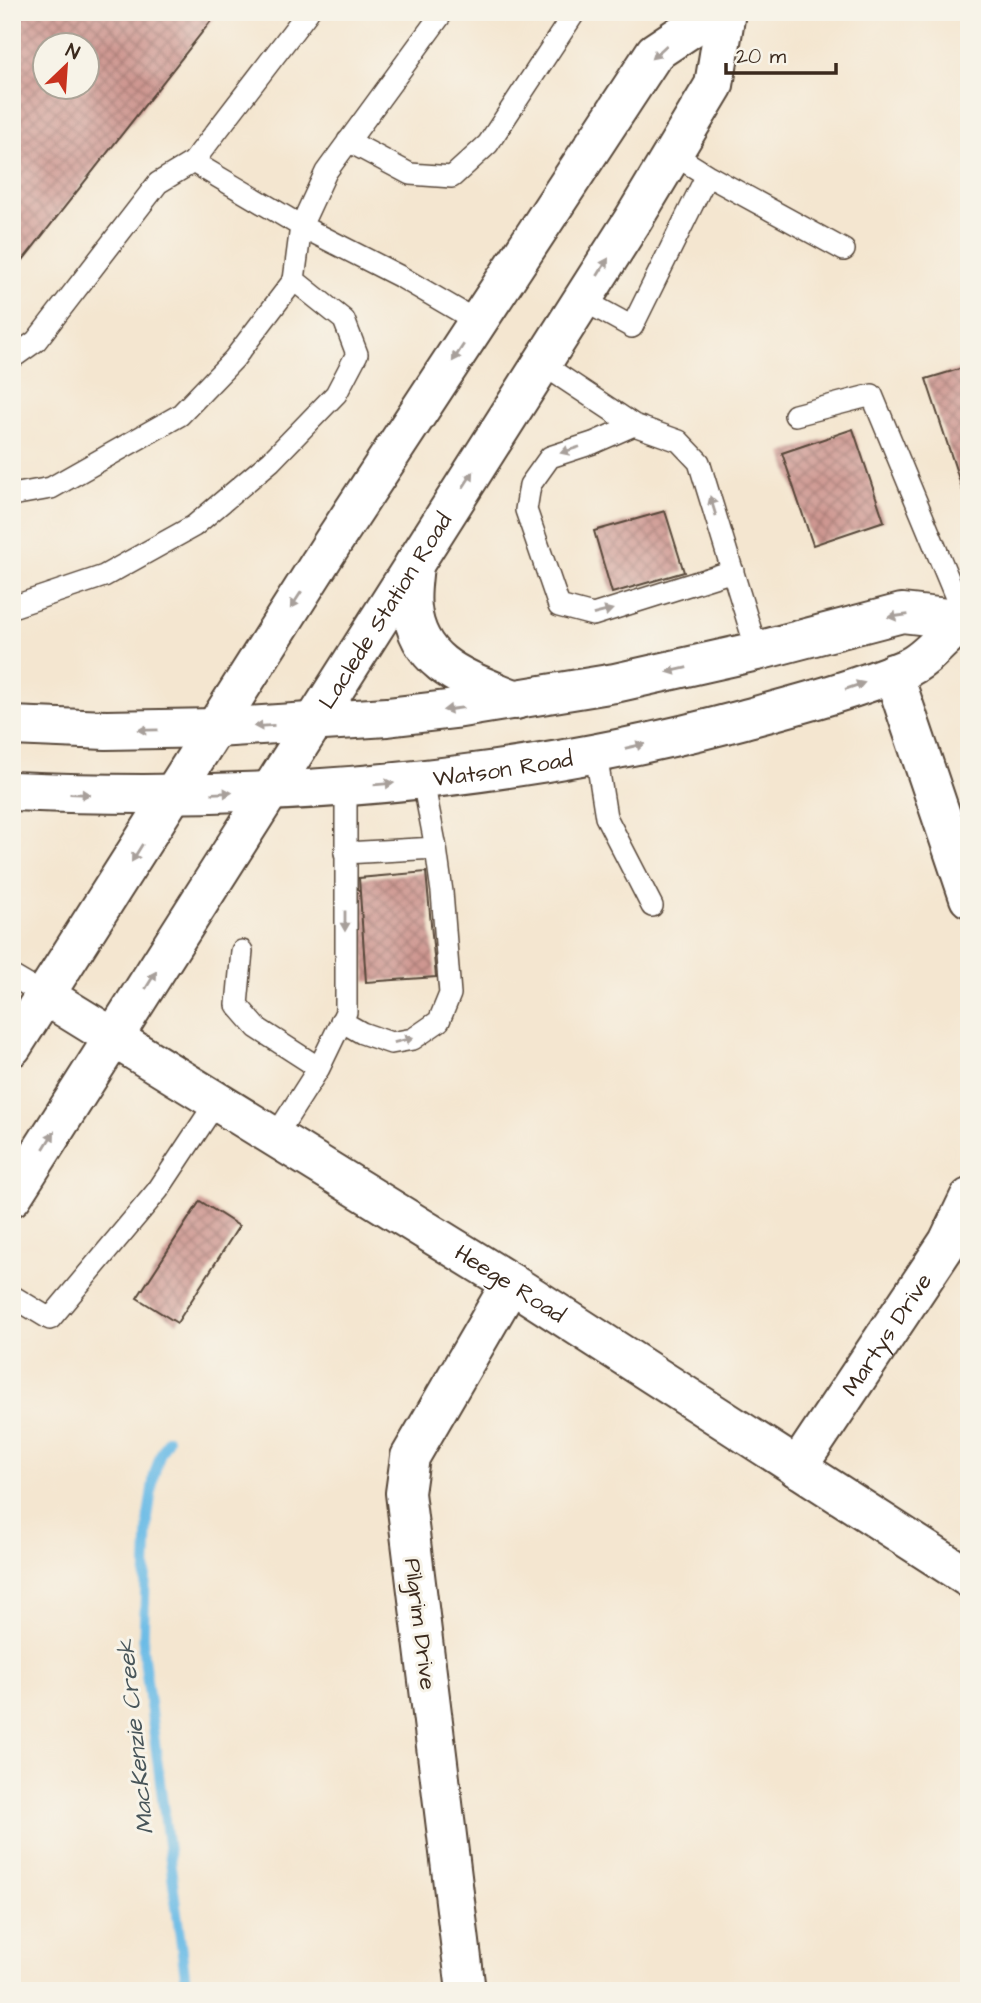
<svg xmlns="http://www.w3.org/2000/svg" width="981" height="2003" font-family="'Architects Daughter',sans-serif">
	<defs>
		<pattern id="building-cross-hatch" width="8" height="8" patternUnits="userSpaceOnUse" patternTransform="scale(1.75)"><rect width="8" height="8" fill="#ce9791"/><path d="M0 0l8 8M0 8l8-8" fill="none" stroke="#a87b76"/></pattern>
	</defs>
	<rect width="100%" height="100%" fill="#f7f3e8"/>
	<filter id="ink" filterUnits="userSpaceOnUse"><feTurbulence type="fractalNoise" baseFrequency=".0143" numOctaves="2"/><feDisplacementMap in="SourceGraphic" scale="14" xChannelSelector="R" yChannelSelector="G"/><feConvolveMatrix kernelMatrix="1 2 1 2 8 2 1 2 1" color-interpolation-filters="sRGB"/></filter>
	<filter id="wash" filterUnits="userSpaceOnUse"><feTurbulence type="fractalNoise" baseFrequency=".00686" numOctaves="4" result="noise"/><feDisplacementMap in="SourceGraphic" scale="28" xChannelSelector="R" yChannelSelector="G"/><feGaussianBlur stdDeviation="1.57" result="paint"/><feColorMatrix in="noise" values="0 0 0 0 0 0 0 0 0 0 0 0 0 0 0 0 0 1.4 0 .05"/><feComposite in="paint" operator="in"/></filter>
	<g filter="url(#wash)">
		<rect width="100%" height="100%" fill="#f4e6d0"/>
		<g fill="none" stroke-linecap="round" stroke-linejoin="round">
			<path stroke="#6abbe6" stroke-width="10" d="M168 1439 160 1455 154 1475 148 1517 143 1650 187 1991"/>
		</g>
		<g id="blocks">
			<path fill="url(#building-cross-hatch)" fill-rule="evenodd" d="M12 12H218L12 274ZM46 46H88V88H46Z
				M969 366V490L963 491 926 379Z
				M853 429 884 521 813 545 782 453Z
				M665 511 684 572 612 593 594 531Z
				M426 872 436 977 366 982 359 878Z
				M200 1201 239 1226 177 1323 137 1298Z"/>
		</g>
	</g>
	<g filter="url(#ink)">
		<use href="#blocks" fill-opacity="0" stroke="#574639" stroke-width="2"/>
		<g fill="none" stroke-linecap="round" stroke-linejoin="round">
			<defs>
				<path id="lane" d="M348 141 410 174 452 177 488 144 575 12
					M673 154 707 175 844 250
					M193 162 308 12
					M583 300 632 327 707 175
					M12 358 36 341 158 183 193 162 301 226 401 277 478 322
					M542 364 634 425 679 441 699 462 757 651
					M795 415 872 395 967 624
					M634 425 593 443 550 457 530 485 526 510 559 606 593 615 733 571
					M12 495 51 488 180 415 234 359 294 280
					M12 607 104 576 194 526 271 461 336 394 357 354 344 320 294 280 301 226 326 172 443 12
					M596 754 606 817 652 906
					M345 853 436 848 423 781
					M242 951 237 1005 257 1028 319 1068
					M12 976 46 996
					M341 1021 362 1033 391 1043 413 1039 439 1021 450 994 442 892 436 848
					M275 1137 319 1068 346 1012V788
					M12 1296 50 1319 158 1190 217 1101"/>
				<g id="street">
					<path d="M893 673 969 898"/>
					<path id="s1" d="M797 1468 948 1242 969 1198"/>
					<path d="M466 1991 405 1493 410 1457 511 1283"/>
				</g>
				<g id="secondary">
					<path id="s2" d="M46 996 511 1283 969 1578"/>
				</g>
				<g id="primary">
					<path d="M414 564C413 578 410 594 412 608 418 667 469 680 516 700"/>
					<path d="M12 726 106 730 216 728 387 717 455 709 615 683 757 651 902 613 965 620"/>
					<path id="s3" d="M12 791C257 802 503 784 741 720 796 705 854 690 907 668 931 658 946 630 969 619"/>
					<path d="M12 1047 333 542 655 52 715 12"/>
					<path id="s4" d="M12 1197 633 220 714 85 726 12"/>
				</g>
			</defs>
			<use href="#lane" stroke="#574639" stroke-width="24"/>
			<use href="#street" stroke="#574639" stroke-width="42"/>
			<use href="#secondary" stroke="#574639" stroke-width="42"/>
			<use href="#primary" stroke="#574639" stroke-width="42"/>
			<use href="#lane" stroke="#fff" stroke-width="21"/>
			<use href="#street" stroke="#fff" stroke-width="38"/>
			<use href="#secondary" stroke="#fff" stroke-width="38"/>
			<use href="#primary" stroke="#fff" stroke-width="38"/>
		</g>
		<defs><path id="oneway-solid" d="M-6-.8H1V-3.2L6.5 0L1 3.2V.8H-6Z" transform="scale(1.75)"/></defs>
		<g fill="#a79f9a">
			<use href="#oneway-solid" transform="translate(659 52) rotate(138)"/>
			<use href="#oneway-solid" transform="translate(603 267) rotate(-58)"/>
			<use href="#oneway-solid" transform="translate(458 353) rotate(123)"/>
			<use href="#oneway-solid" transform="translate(570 450) rotate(162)"/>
			<use href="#oneway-solid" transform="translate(468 480) rotate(-57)"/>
			<use href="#oneway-solid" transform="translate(713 506) rotate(-107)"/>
			<use href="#oneway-solid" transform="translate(296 600) rotate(123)"/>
			<use href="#oneway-solid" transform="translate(603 612) rotate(-15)"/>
			<use href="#oneway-solid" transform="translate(898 616) rotate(172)"/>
			<use href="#oneway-solid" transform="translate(677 670) rotate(167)"/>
			<use href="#oneway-solid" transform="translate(855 686) rotate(-19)"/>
			<use href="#oneway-solid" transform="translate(453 709) rotate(172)"/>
			<use href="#oneway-solid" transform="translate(264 726) rotate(177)"/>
			<use href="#oneway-solid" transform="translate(148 730) rotate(179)"/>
			<use href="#oneway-solid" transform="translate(635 746) rotate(-13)"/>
			<use href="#oneway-solid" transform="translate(384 784) rotate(-5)"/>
			<use href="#oneway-solid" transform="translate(222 793) rotate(-2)"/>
			<use href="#oneway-solid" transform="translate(80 794) rotate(2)"/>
			<use href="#oneway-solid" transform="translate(137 853) rotate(122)"/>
			<use href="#oneway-solid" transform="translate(345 921) rotate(90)"/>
			<use href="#oneway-solid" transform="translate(151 980) rotate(-58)"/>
			<use href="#oneway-solid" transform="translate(404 1040) rotate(-14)"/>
			<use href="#oneway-solid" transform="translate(49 1140) rotate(-58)"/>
		</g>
	</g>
	<g text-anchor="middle" stroke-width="6" stroke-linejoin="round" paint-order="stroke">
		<g font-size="23" fill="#3b2a1e" stroke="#f7f3e8">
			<text dy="8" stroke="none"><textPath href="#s4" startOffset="695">Laclede Station Road</textPath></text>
			<text dy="8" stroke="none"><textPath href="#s3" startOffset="492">Watson Road</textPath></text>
			<text dy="8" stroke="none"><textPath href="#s2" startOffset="546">Heege Road</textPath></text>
			<text dy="8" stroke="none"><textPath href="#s1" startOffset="161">Martys Drive</textPath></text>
			<text transform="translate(421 1624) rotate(83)" y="8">Pilgrim Drive</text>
		</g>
		<g font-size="24" font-style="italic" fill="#49565a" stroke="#f7f3e8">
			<text transform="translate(135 1737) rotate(-96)" y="8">MacKenzie Creek</text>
		</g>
	</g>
	<rect width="981" height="2003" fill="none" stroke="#f7f3e8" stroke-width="42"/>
	<g transform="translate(66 66) rotate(25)"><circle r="33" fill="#f7f3e8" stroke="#aca397" stroke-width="2"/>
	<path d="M0-5L12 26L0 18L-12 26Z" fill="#c8321e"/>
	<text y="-10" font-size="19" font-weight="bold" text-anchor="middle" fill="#3b2a1e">N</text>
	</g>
	<path d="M726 63v10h110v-10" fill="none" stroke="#3b2a1e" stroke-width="3.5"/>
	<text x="736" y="63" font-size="21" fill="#3b2a1e" stroke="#f7f3e8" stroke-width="5" paint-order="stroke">20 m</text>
</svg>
